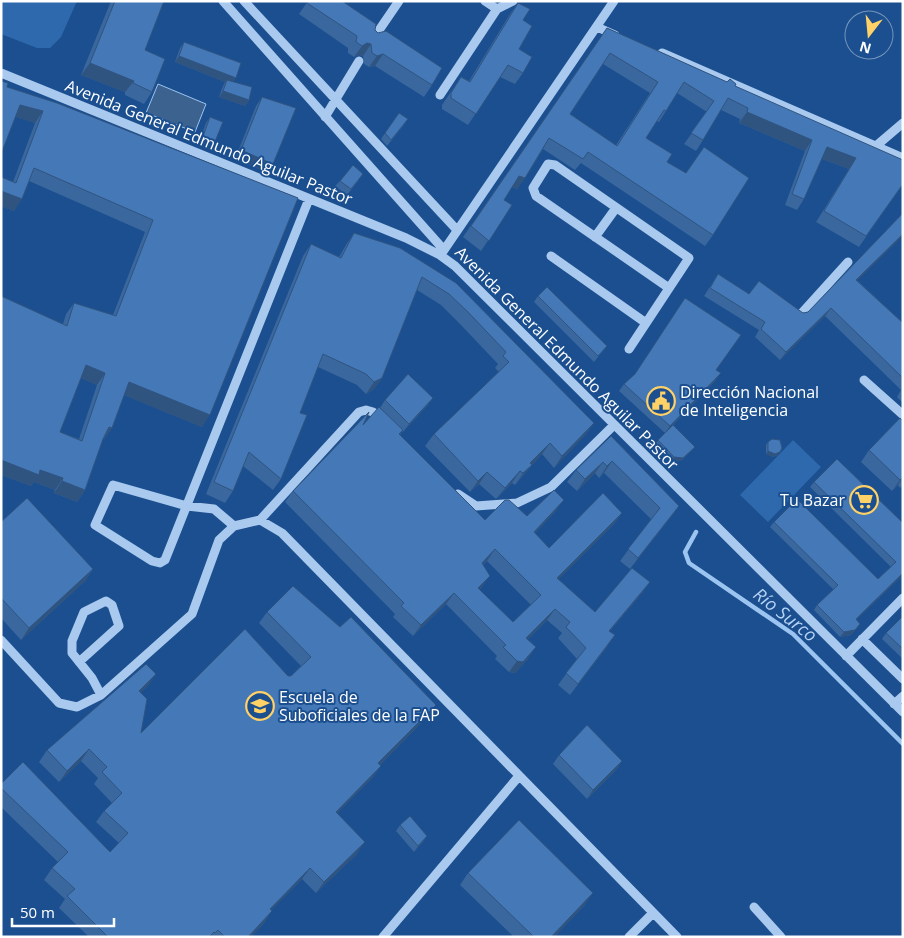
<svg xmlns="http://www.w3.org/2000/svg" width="904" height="938" font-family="'Open Sans',sans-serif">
	<rect width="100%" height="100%" fill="#1b4f8f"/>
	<path fill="#2e69ad" d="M1 1H77L61 37 50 48H37L1 34Z
		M793 440 821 467 768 522 740 495Z"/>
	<path fill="#3c6290" stroke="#9cc4f0" d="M158 84 206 104 195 132 146 113Z"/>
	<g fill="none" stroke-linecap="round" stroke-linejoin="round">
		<path stroke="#9cc4f0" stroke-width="4.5" d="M696 532 685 552 689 563 793 634 903 744"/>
		<path stroke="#a9c9ee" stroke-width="9" d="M223 1 444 250
			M244 1 457 230
			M485 1 497 9
			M597 27 615 35
			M373 39 399 1
			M662 53 903 158
			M1 73 406 238 440 255 455 266 903 712
			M440 95 497 9 513 1
			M325 117 359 61
			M876 146 903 123
			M595 237 616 208
			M442 253 614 1
			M551 256 646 323
			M800 315 848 262
			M629 349 689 258 555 165 548 164 533 188 536 196 669 288
			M864 380 903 415
			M458 494 476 506 517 503 551 487 614 425
			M260 520 282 533 677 937
			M234 526 214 509 187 506 113 485 95 525 152 561 160 563 165 560 309 199
			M862 639 903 679
			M1 640 59 703 77 707 101 695 192 614 219 540 234 526 260 520 359 412 366 410 373 412 382 421
			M846 656 903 598
			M79 662 119 626 112 605 106 601 84 612 72 641V653L92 678 101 695
			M894 704 903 696
			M754 907 781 937
			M383 937 519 776
			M629 937 653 913"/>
	</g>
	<path fill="#3a679d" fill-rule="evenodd" d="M111 1H164L145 50 152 92 144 104 125 95V92L81 75Z
		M308 1 375 30 432 85 424 97 375 66 369 67 364 64 363 56 359 55 354 57 348 53V48L299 14Z
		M518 3 523 20 519 49 523 73 515 84 500 77 468 125 442 109V105L461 77 469 81 510 14Z
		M607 28 735 86 903 184 859 247 816 222 849 169 822 159 804 199 797 210 785 205 805 151 739 123 740 119 721 110 703 140 696 151 684 144 707 112 677 93 666 111 659 122 656 121 646 138 667 162 713 235 705 246 581 163 575 170 543 149 525 178 517 189 512 187 504 200 512 205 481 251 463 237ZM603 64 650 93 616 145 570 114Z
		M184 42 233 82 249 100 245 106 219 97 223 86 225 82 175 62 180 48Z
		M7 87 298 198 202 427 124 395 112 428 104 439H103L85 490 77 502 54 493 55 490 34 482 31 486 1 475V296L63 324 66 314 74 303 113 315 145 232 29 181 14 211 1 206V177L13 182 35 123 16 117ZM81 378 97 385 79 439 60 432Z
		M262 97 273 164 267 172 235 159 256 106Z
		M399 113 404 125 387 146 381 139Z
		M210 117 214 144 210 150 198 144 206 123Z
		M359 180 347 195 335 186 340 181Z
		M354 233 400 248 594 423 586 434 554 468 542 454 532 465 523 476 515 485 512 483 496 499 479 484 470 492 425 446 434 434 499 372 495 368 498 364 460 324 441 305 417 290 382 378 374 389 366 394 357 385 318 367 300 413 281 479 273 490 243 466 233 491 225 503 206 494 303 256 311 244 339 257 346 245Z
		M718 274 749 294 803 313 808 312 858 281 903 323V403L897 397 901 390 825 316 780 360 755 337 759 330 704 296Z
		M538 296 607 346 602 352 594 362 534 302Z
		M716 370V380L673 425 692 450 681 461 672 460 656 443 665 433 619 391 624 384Z
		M433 398 427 406 403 432 402 431 400 435 485 520 527 516 556 511 535 533 549 548 622 513 614 524 558 579 595 612 650 582 642 593 610 631 607 647 570 695 558 685 577 659 558 638 562 633 547 620 527 640 528 659 515 673 509 672 495 659 497 656 446 604 413 636 393 617 395 614 285 502 293 491 363 425 380 408 385 400ZM487 561 531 605 513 622 479 590 482 587 483 565Z
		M903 421V485L900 488 898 485 892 491 861 462 869 450Z
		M611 436 679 506 671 517 630 569 620 561 651 519 604 473 599 478 595 473 577 491 567 482 576 470Z
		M768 442 778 455 773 457 766 454V445Z
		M814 482 903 523V575L856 620 860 624 851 635 840 637 814 610 817 605 834 590 770 527 774 522 878 579 891 567 810 487Z
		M1 522 93 569 85 581 21 640 1 618Z
		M267 612 340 627 436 705 428 716 380 765 381 766 373 777 337 813 357 854 316 893 302 879 271 910 264 923 251 937H89L59 908 65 899 44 880 52 868 58 862 1 807V784L110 852 119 843 96 822 104 811 112 803 94 784 98 778 81 761 59 782 39 762 47 750 148 686 140 693 141 733 288 676H291L301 666 259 623Z
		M903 616V659L882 639 886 633Z
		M559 755 622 761 616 770 587 799 553 764Z
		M400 825 427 836 423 842 414 852 396 831Z
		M468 873 585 905 554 937H514L460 885Z"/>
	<path fill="#305480" d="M367 43 371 44 363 56 359 55 354 57 362 46Z
		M383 54 375 66 369 67 377 56Z
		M179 56 236 78 232 84 227 80 225 82 175 62Z
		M90 63 134 81 125 92 81 75Z
		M223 91 249 100 245 106 219 97Z
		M20 105 43 111 35 123 12 116Z
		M747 112 812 140 805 151 739 123Z
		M202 139 214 144 210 150 198 144Z
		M827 147 856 158 849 169 820 158Z
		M241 150 273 164 267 172 235 159Z
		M519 176 525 178 517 189 511 187Z
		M1 191 22 199 14 211 1 206Z
		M903 234V236L850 288 856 280Z
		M831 308 825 316 780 360 786 352Z
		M86 365 105 373 97 385 78 377Z
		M721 373 716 380 665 433 670 426Z
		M382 378 374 389 366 394 374 382Z
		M129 382 210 415 202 427 121 394Z
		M433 398 427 406 403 432 409 424Z
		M594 423 586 434 554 468 562 456Z
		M109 427 112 428 104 439 101 438Z
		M550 443 542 454 532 465 523 476 515 485 530 463Z
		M695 447 681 461 672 460 674 457Z
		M768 451 780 452 778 455 773 457 766 454Z
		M1 460 40 470 63 478 55 490 34 482 31 486 1 475Z
		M612 461 604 473 599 478 607 466Z
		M603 462 595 473 577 491 585 479Z
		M520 471 512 483 496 499 505 488Z
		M487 472 479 484 470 492 478 481Z
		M903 477 898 485 892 491 900 480Z
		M62 481 85 490 77 502 54 493Z
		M564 500 556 511 526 543 534 532Z
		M679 506 671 517 630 569 638 558Z
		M622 513 614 524 549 589 557 578Z
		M495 549 487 561 474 574 482 563Z
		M93 569 85 581 21 640 29 628Z
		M903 573V575L852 624 856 619Z
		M490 576 482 587 470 600 478 588Z
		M650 582 642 593 601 642 609 631Z
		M454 593 446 604 413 636 421 625Z
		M555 609 547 620 518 649 526 638Z
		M860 624 851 635 840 637 844 632Z
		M615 635 607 647 570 695 578 684Z
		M536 647 528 659 515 673 509 672 517 661Z
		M156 674 148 686 131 702 139 691Z
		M436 705 428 716 370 775 378 763Z
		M89 749 81 761 59 782 67 771Z
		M622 761 616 770 587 799 593 790Z
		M381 766 373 777 328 823 336 812Z
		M427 836 423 842 414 852 418 846Z
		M365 842 357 854 316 893 324 882Z
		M310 868 302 879 262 920 270 909Z
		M593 893 585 905 554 937H551Z
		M272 911 264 923 251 937H248Z"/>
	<path fill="#4478b7" stroke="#305480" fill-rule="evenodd" d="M115 1H164L145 50 165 59 152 92 133 83 134 81 90 63Z
		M308 1H342L376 24 375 30 378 33 386 31 442 68 432 85 383 54 377 56 372 53 371 44 367 43 362 46 356 42 357 36 307 3Z
		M518 3 530 9 523 20 532 26 519 49 532 57 523 73 508 65 476 114 451 98V93L461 77 470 82Z
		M607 28 727 82 730 79 736 84 735 86 903 160V184L866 236 824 211 856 158 827 147 804 199 792 194 812 140 747 112 748 108 728 98 703 140 691 133 714 101 684 82 666 111 664 110 646 138 672 154 667 162 686 173 704 147 749 178 713 235 588 152 583 159 549 138 525 178 519 176 504 200 512 205 489 241 471 226ZM610 53 658 82 617 146 570 114Z
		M184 42 241 63 236 78 179 56Z
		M227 80 252 87 249 100 223 91Z
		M1 81 8 83 7 87 57 103 298 198 210 415 129 382 112 428 109 427 103 439 85 490 62 481 63 478 40 470 39 475 1 460V296L67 326 74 303 116 316 153 220 34 168 22 199 1 191V177L16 183 43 111 20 105 1 154ZM86 365 105 373 82 441 60 432Z
		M262 97 296 108 273 164 241 150Z
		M399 113 408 119 391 140 385 133Z
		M210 117 223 122 214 144 202 139Z
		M353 165 363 174 351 189 340 181Z
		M903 213V234L856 280 903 323V378L831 308 786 352 761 329 765 322 710 288 718 274 749 294 759 281 803 313 808 312Z
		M354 233 400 248 456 283 594 423 562 456 550 443 530 463 532 465 523 473 520 471 505 488 487 472 478 481 434 434 509 362 503 356 506 352 468 312 449 294 422 277 382 378 374 382 366 374 323 354 300 413 307 415 281 479 249 452 233 491 214 482 311 244 341 258Z
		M547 287 607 346 598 356 538 296Z
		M685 298 741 335 716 370 721 373 670 426 624 384 635 374Z
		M408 374 433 398 409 424 385 400Z
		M379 407 403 430 399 434 485 520 505 500H509L527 516 554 490 564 500 534 532 549 548 603 493 622 513 557 578 595 612 632 568 650 582 609 631 615 635 578 684 566 673 586 648 566 627 570 622 555 609 526 638 536 647 523 662 517 661 503 647 506 645 454 593 421 625 401 606 404 603 293 491 369 412 363 425ZM495 549 541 595 513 622 478 588 490 576 482 563Z
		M900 418 903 421V477L900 480 869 450Z
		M673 425 695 447 683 458 674 457 658 440Z
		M611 436 679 506 638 558 628 549 660 508 612 461 607 466 603 462 585 479 576 470Z
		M772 439 780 440 782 448 780 452 775 454 768 451V442Z
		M837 459 903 523V573L856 619 860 624 855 630 844 632 817 605 838 585 774 522 797 499 878 579 896 562 814 482Z
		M27 498 93 569 29 628 1 598V522Z
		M293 586 340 627 351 617 436 705 378 763 381 766 336 812 365 842 324 882 310 868 270 909 272 911 248 937H225L218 930 215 933 214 932 209 937H108L67 896 75 889 52 868 68 852 1 788V784L23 762 110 852 128 833 104 811 122 793 102 772 107 767 89 749 67 771 47 750 146 664 156 674 139 691 147 699 141 733 245 629 288 676H291L311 657 267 612Z
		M903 616V649L886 633Z
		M587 725 622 761 593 790 559 755Z
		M410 816 427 836 418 846 400 825Z
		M519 820 593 893 551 937H534L468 873Z"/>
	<defs>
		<symbol id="civic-ring" viewBox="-11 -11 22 22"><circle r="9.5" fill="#1b4f8f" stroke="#ffd166" stroke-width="1.5"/><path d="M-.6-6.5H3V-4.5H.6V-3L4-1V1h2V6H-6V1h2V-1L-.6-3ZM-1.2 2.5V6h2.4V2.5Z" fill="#ffd166"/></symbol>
		<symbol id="supermarket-ring" viewBox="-11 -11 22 22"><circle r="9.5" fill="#1b4f8f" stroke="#ffd166" stroke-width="1.5"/><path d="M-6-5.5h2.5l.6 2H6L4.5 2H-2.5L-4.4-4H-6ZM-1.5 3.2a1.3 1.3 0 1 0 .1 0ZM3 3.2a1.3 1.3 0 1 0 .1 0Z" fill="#ffd166"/></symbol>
		<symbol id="university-ring" viewBox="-11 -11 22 22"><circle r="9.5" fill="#1b4f8f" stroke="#ffd166" stroke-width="1.5"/><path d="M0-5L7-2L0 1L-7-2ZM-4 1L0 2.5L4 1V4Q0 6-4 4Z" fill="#ffd166"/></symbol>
	</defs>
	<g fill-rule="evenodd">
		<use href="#civic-ring" x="645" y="385" width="32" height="32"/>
		<use href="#supermarket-ring" x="848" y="484" width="32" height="32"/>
		<use href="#university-ring" x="244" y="690" width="32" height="32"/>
	</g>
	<g text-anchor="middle" stroke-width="4" stroke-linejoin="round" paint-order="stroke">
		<g font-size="16" fill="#fff" stroke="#1b4f8f">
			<text transform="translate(209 142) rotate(22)" y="6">Avenida General Edmundo Aguilar Pastor</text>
			<text transform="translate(567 358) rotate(45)" y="6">Avenida General Edmundo Aguilar Pastor</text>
		</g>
		<g font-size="16" fill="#fff" stroke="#1b4f8f" text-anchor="start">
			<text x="680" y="398">Dirección Nacional<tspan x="680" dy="18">de Inteligencia</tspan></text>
			<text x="845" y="506" text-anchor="end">Tu Bazar</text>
			<text x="279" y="703">Escuela de<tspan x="279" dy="18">Suboficiales de la FAP</tspan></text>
		</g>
		<g font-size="18" font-style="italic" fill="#b5d3f5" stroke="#1b4f8f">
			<text transform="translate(785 615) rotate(38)" y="6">Río Surco</text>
		</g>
	</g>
	<rect width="904" height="938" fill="none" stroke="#ffffff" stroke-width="5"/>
	<g transform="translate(869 35) rotate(196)"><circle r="24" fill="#1b4f8f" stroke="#7695bc"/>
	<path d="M0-4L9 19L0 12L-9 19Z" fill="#ffd166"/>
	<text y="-8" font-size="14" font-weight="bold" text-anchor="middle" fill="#ffffff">N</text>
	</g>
	<path d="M12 918v8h102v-8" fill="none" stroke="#ffffff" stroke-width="2.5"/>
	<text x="20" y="918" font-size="15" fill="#ffffff" stroke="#1b4f8f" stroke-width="4" paint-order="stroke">50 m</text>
</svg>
